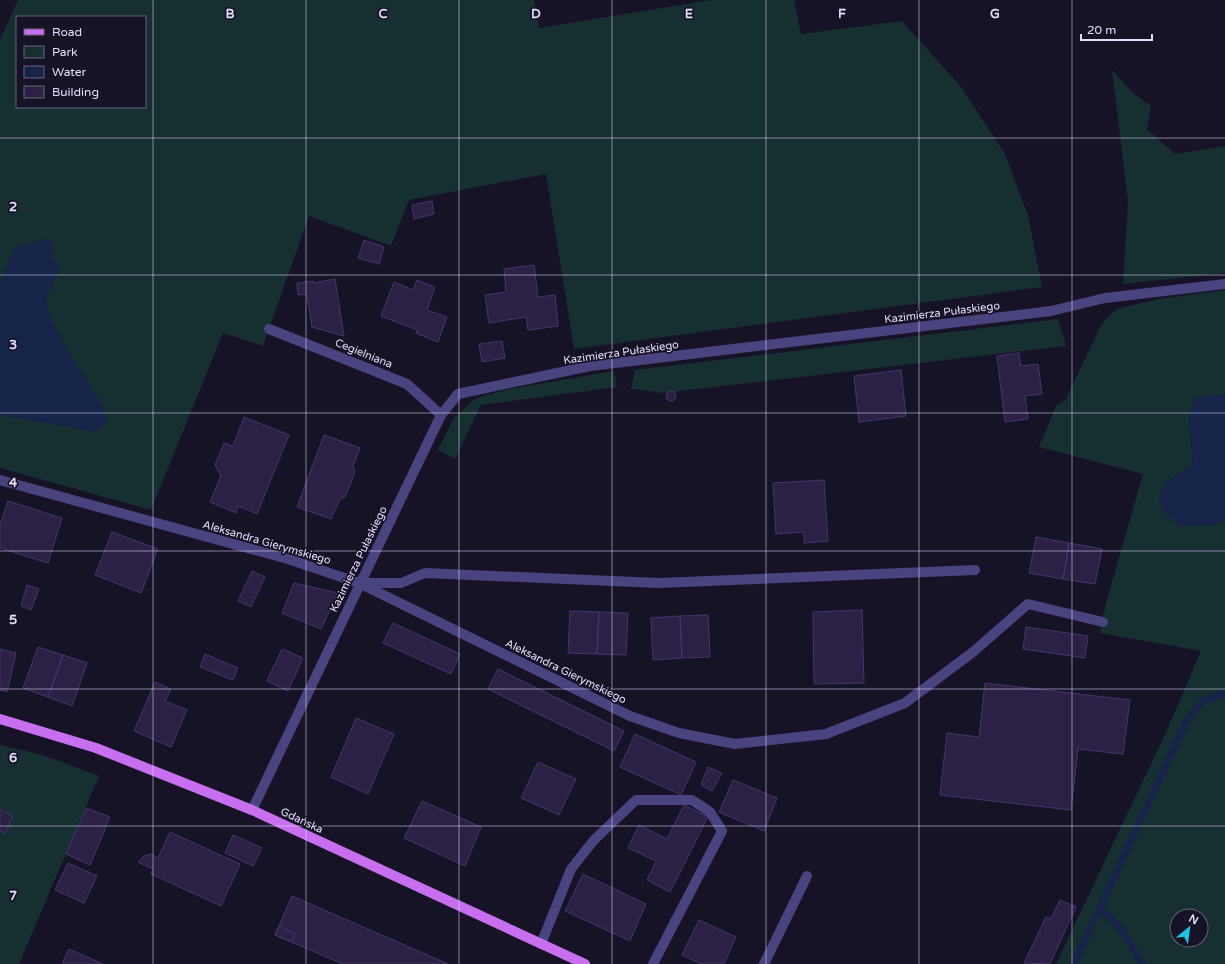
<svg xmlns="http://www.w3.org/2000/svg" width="1225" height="964" font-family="'Varela Round',sans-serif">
	<rect width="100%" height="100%" fill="#171326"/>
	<path fill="#162f30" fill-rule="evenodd" d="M18 0H534L539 28 711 0H794L801 34 902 21 962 88 1005 154 1028 215 1042 287 574 349 546 174 409 200 391 246 309 216 263 346 223 333 151 510 0 468V40ZM17 17H145V107H17Z
		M1112 70 1133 93 1151 106 1147 129 1175 154 1225 146V273L1123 284 1128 201Z
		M1225 290V395L1189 416 1193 465 1165 483 1211 525 1225 521V964H1056L1168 728 1201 651 1100 633 1106 603 1143 474 1039 447 1056 406 1066 399 1101 325 1116 309 1159 299ZM1177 916H1201V940H1177Z
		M1058 319 1066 346 664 393 631 389 635 370Z
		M614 371 617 387 481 405 455 459 438 450 454 418 476 398 509 389Z
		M0 745 43 755 99 776 19 964H0Z"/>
	<path fill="#142549" d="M44 239 54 243 52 259 60 265C58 274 47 293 47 300 46 322 90 384 103 406L107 422 96 432 0 415V282L15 248Z
		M1225 395V521L1211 525 1180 526 1166 515 1159 499 1165 483 1193 465 1189 416 1196 397Z"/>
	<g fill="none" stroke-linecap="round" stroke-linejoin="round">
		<path stroke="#142549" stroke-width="7" d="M1099 909C1120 920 1130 945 1142 964
			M1074 964 1186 722 1204 700 1225 694"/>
	</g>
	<path fill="#2b2145" stroke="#45356f" d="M432 201 434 214 414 219 412 205Z
		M364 240 384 247 379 264 358 258Z
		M534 265 538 297 555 295 558 326 528 330 526 317 489 323 485 295 506 292 504 269Z
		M335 279 344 336 312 327 307 294 298 295 297 283 313 281V283Z
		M417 280 435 287 427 310 447 317 438 342 416 333 417 330 381 316 394 282 413 290Z
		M502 341 505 358 482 362 479 344Z
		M1019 353 1021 366 1038 364 1042 394 1025 396 1028 419 1005 422 997 356Z
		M901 370 906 416 859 422 854 376Z
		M666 396a5 5 0 1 1 10 0a5 5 0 1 1-10 0Z
		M244 417 289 435 257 514 238 506 236 513 210 502 221 476 215 465 224 443 233 446Z
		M324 435 360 448 353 466 355 472 345 497 340 499 331 519 297 507Z
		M824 480 828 541 804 543V532L776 534 773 483Z
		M8 501 62 518 48 563 0 548V525Z
		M112 532 158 549 141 593 95 575Z
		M1036 537 1069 543 1063 579 1029 573Z
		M1069 543 1102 549 1095 584 1063 579Z
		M252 571 265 577 251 607 238 601Z
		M294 583 338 593 321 629 282 613Z
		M27 585 39 589 31 610 21 606Z
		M862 610 864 683 814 684 813 612Z
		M570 611 599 612 597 654 568 653Z
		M599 612 628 613 626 655 597 654Z
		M708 615 710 657 682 658 680 616Z
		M680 616 682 658 653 660 651 618Z
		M393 623 460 654 451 674 383 643Z
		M1026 627 1088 636 1085 658 1023 649Z
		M38 647 63 655 48 697 23 688Z
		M0 649 16 653 7 692 0 690Z
		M282 649 303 658 288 691 267 681Z
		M205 654 238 668 233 680 200 667Z
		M63 655 87 663 72 706 48 697Z
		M498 669 624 731 614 751 488 689Z
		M155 682 171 689 165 701 187 710 171 747 134 731Z
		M985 683 1130 700 1123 754 1078 749 1071 810 940 795 947 733 979 737Z
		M356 718 394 734 368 794 331 777Z
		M635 734 696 762 681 795 620 767Z
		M538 762 576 779 559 815 521 798Z
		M708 767 722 773 712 791 701 785Z
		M733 780 777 798 764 831 719 812Z
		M422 801 481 827 465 866 404 838Z
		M684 805 708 817 670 892 647 880 656 861 628 848 639 825 667 839Z
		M86 808 110 817 90 865 66 854Z
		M0 809 13 816 5 833 0 831Z
		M170 832 240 864 221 906 151 874 153 869 138 862 144 856 151 854 158 858Z
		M233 835 262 848 253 866 225 853Z
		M68 863 97 876 84 903 55 890Z
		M583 874 646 904 630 941 565 911Z
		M292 896 448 964H343L275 935Z
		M1060 900 1076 907 1050 964 1024 963 1046 917 1051 919Z
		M699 920 736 937 724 964H701L682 955Z
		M279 926 295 934 292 942 275 935Z
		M69 949 103 964H62Z"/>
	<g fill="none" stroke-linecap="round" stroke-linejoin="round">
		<path stroke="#494380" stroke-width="10" d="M269 329 407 384 441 415
			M0 480 288 559 359 583 630 716 679 733 735 744 826 734 905 703 973 652 1028 604 1103 622
			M361 583H401L425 573 659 583 975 570
			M252 810 441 415 458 394 590 366 1051 311 1105 298 1225 284
			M541 944 571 869 594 840 636 800H692L710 812 722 831 653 964
			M764 964 807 876"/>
		<path stroke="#c86fef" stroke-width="10" d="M0 719 96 748 252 810 585 964"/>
	</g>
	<path fill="none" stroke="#e2dcfb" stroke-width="1" stroke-opacity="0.55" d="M153 0V964M306 0V964M459 0V964M612 0V964M766 0V964M919 0V964M1072 0V964M0 138H1225M0 275H1225M0 413H1225M0 551H1225M0 689H1225M0 826H1225"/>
	<g text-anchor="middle" stroke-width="3.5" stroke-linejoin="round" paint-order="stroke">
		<g font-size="11" fill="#e2dcfb" stroke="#171326">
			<text transform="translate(942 312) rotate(-7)" y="4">Kazimierza Pułaskiego</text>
			<text transform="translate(621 352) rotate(-8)" y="4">Kazimierza Pułaskiego</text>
			<text transform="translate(364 353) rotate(22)" y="4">Cegielniana</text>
			<text transform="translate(267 542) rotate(16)" y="4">Aleksandra Gierymskiego</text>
			<text transform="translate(358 559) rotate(-64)" y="4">Kazimierza Pułaskiego</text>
			<text transform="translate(566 671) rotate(26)" y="4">Aleksandra Gierymskiego</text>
			<text transform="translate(302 820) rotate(25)" y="4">Gdańska</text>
		</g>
	</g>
	<g font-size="13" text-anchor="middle" font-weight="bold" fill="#e2dcfb" stroke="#171326" stroke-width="3.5" stroke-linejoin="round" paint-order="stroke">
		<text x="230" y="18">B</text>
		<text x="383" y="18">C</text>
		<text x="536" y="18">D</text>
		<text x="689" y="18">E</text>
		<text x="842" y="18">F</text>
		<text x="995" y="18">G</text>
		<text x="13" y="211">2</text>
		<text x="13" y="349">3</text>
		<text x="13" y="487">4</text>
		<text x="13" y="624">5</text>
		<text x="13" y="762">6</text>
		<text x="13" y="900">7</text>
	</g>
	<rect x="16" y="16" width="130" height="92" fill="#171326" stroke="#68637b"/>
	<rect x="24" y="29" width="20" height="6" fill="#c86fef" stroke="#68637b"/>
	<text x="52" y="36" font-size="12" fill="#e2dcfb">Road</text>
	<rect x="24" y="46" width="20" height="12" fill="#162f30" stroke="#68637b"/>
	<text x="52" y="56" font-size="12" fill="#e2dcfb">Park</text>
	<rect x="24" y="66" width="20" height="12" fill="#142549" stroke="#68637b"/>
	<text x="52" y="76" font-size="12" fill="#e2dcfb">Water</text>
	<rect x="24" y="86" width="20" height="12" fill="#2b2145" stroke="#68637b"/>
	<text x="52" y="96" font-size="12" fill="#e2dcfb">Building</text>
	<g transform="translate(1189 928) rotate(29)"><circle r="19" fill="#171326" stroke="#68637b"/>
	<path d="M0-3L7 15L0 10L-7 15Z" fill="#1dc4e6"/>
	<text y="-6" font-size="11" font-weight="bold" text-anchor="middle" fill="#e2dcfb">N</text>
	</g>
	<path d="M1081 34v6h71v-6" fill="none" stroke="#e2dcfb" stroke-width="2"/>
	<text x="1087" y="34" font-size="12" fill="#e2dcfb" stroke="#171326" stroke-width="3" paint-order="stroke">20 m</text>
</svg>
